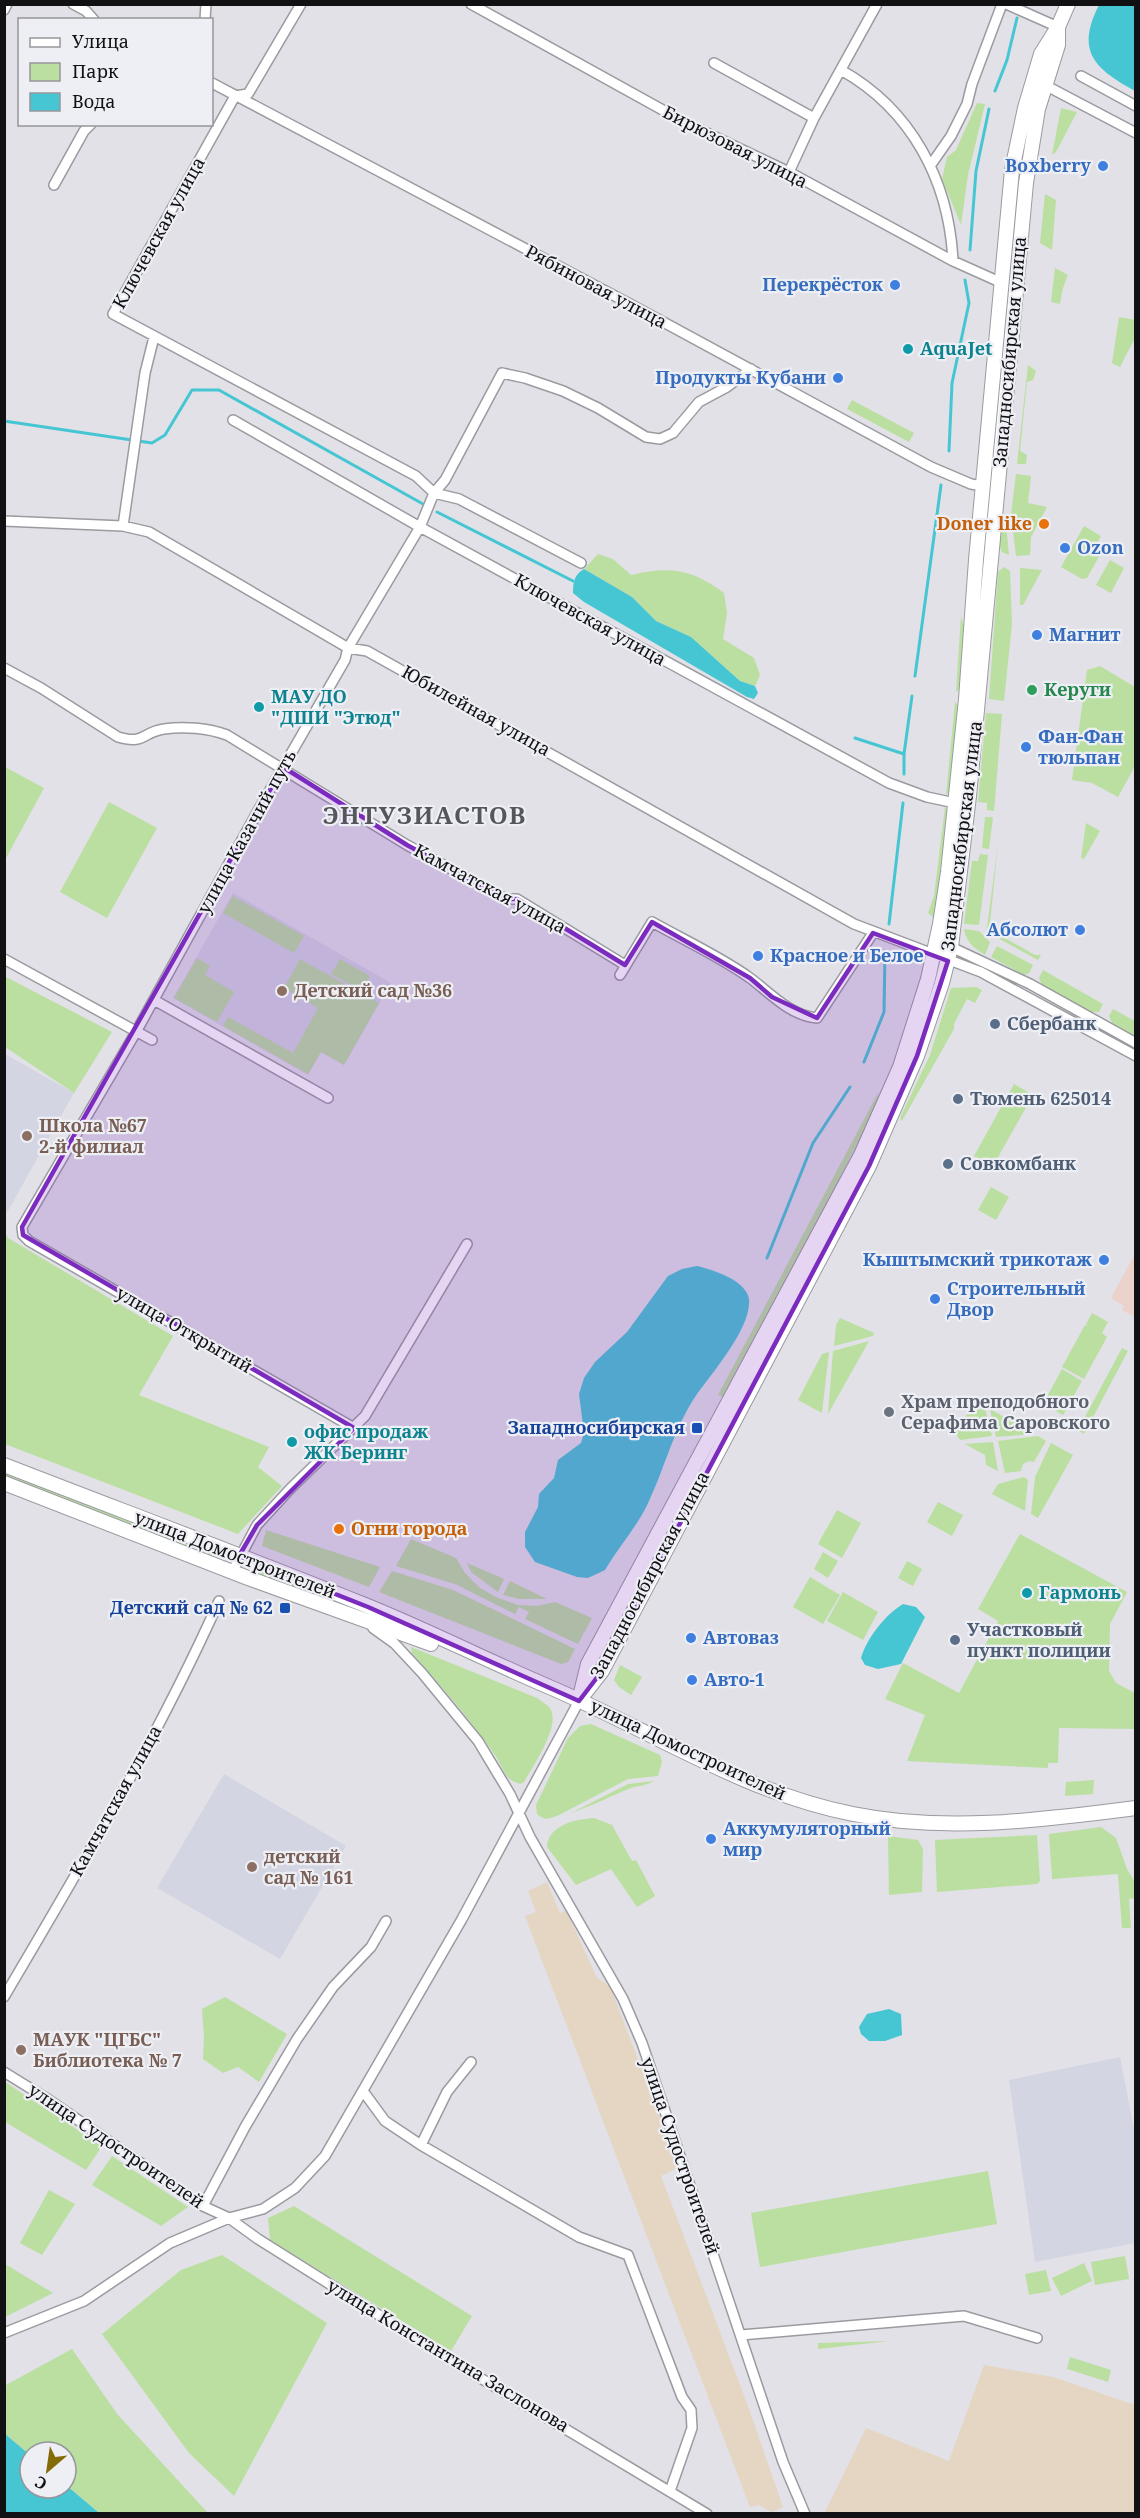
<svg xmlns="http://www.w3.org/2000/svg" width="1140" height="2518" font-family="'Noto Serif',serif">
	<rect width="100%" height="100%" fill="#e1e1e7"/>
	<path fill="#d4d5e2" d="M233 893 391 983 344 1065 321 1052 308 1075 173 998Z
		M5 1054 74 1093 5 1216Z
		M224 1774 346 1846 280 1959 157 1888Z
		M1120 2057 1135 2135V2243L1035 2262 1009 2080Z"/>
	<path fill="#e4d6c3" d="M547 1882 560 1913 566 1910 597 1978 610 1986 679 2167 661 2176 748 2406 783 2507 772 2512 759 2505 750 2507 525 1916 536 1912 528 1891Z
		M984 2365 1053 2377 1135 2405V2513L825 2512 866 2428 949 2461Z"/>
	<path fill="#ebd2cb" d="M1135 1254V1317L1122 1310 1124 1306 1111 1298Z"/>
	<path fill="#bbdfa0" d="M977 103 985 104 968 175 961 225 942 179 947 157 956 150Z
		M1061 108 1077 112 1056 152 1052 155Z
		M1045 194 1056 200 1052 250 1040 243Z
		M1055 268 1068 275 1063 288 1060 304 1051 302Z
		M1119 317 1136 320 1135 338 1120 367 1112 363Z
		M1028 365 1036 371 1033 380 1027 382 1020 451 1027 455 1026 464H1017Z
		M852 400 914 433 909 442 847 409Z
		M1016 474 1031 476 1028 503 1047 507 1031 537 1030 555 1016 556 1011 514Z
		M1002 514 1005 515 1009 555 1002 552 999 544Z
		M1084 526 1101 536 1094 549 1101 553 1087 578 1082 579 1061 567Z
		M598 554 613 559 631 575C670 566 692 569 724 593L727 613 723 639 754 658 760 675 755 686 740 681 691 637 656 621 632 597 584 569Z
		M1110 560 1124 568 1111 593 1096 585Z
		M1004 567 1010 571 1012 624 1004 701 989 699 998 572Z
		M1020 568 1042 570 1023 605H1020Z
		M961 616 965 632 960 688 956 692Z
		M1100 666 1135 687V766L1118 797 1092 783 1072 780 1087 670Z
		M955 702 958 706 950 791 946 795Z
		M986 713 1002 714 994 811 987 810V803L978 802Z
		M5 767 44 788 5 860Z
		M109 802 157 828 107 918 60 892Z
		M945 807 948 812 934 918 928 913 934 896Z
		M985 817H993L989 849 982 848Z
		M1086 823 1100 831 1084 859 1081 858Z
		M998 844 990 923 996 927 994 932 1035 955H1041L1038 960 996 937 987 928Z
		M980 854 988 855 979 925 964 924 972 861H978Z
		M233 896 304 936 294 953 223 913Z
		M964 929 979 931 990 942 985 955C974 948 966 942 964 929Z
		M997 946 1033 965 1029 973 1024 975 991 957Z
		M197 958 210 966 205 975 234 992 217 1022 174 998Z
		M300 959 379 1003 344 1065 321 1052 308 1074 223 1026 228 1017 293 1053 318 1008 284 988Z
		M340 959 370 976 362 991 331 974Z
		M1043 970 1103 1004 1099 1012H1091L1042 985 1039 978Z
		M4 976 112 1032 74 1093 5 1047Z
		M976 987 982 990 975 1003 967 999 954 1024V1029L902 1121 900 1118 930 1055 951 988Z
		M1113 1009 1135 1021V1036L1112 1023 1109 1016Z
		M1014 1084 1033 1095 993 1166 974 1156Z
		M878 1093V1102L829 1200 723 1397 718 1395Z
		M991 1187 1009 1197 996 1220 978 1210Z
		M4 1231 8 1238 173 1336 139 1395 269 1447 258 1467 282 1486 238 1534 5 1444Z
		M1092 1313 1108 1322 1102 1333 1107 1337 1084 1379 1062 1367 1085 1325 1089 1326 1086 1324Z
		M840 1318 874 1333 873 1336 834 1346 836 1325Z
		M869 1341 828 1414 833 1351Z
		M1122 1348 1128 1351 1084 1434 1078 1430Z
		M829 1352 822 1413 798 1400 822 1354Z
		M1062 1369 1082 1381 1063 1415 1043 1404Z
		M976 1402 984 1405 992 1436 960 1440 954 1431C962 1415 969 1417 976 1402Z
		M990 1409 1034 1434 996 1437Z
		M1038 1436 1046 1441 1034 1462 1029 1461 1023 1464 1021 1471 1005 1473 998 1441Z
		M993 1442 998 1471 986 1465 985 1455 965 1444Z
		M1051 1443 1073 1455 1038 1518 1031 1514 1035 1477Z
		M4 1471 211 1552 212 1556 5 1477Z
		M1024 1477 1028 1480 1025 1511 992 1494 998 1484Z
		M938 1502 963 1515 952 1536 927 1522Z
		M837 1510 861 1523 842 1558 818 1544Z
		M266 1530 380 1567 369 1587 262 1546Z
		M1020 1534 1127 1592 1110 1624 1109 1671 1116 1683 1135 1693V1729L1059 1728 1058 1763H1048V1768L907 1761 925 1715 885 1699 903 1663 959 1693 998 1621 978 1609Z
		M411 1539 456 1558 465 1573 480 1588 498 1598 518 1605 537 1606 555 1602 592 1618 578 1644 525 1619 529 1612 519 1607 515 1614 455 1584 396 1566Z
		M823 1552 838 1561 828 1578 814 1569Z
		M907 1561 922 1569 913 1586 898 1578Z
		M467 1563 504 1579 498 1592 471 1572Z
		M260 1571 348 1605 349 1607 256 1574Z
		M392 1571 453 1590 575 1649 568 1662 561 1664 379 1592Z
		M810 1577 840 1595 823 1624 793 1607Z
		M510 1581 547 1599H519L503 1595Z
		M843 1592 878 1612 863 1640 827 1621Z
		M411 1647 537 1698C541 1701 546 1704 549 1707 563 1723 533 1766 524 1782L520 1784C505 1780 504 1770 497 1758 472 1721 442 1687 412 1653Z
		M620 1665 642 1677 631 1695 619 1687 614 1680Z
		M591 1724 660 1755 662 1762 658 1776 628 1779 559 1815C549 1819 545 1821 537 1814L536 1805 568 1738 580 1726Z
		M1094 1780 1093 1794 1065 1796 1066 1782Z
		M654 1781C644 1787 636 1785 626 1790 607 1798 591 1806 571 1813L628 1784Z
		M594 1818 612 1825 632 1861 636 1860 655 1896 637 1907 611 1869 576 1885 547 1847C548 1825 576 1819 594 1818Z
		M1101 1827 1116 1838 1127 1869 1135 1882V1898L1129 1899 1131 1928H1122L1118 1874 1052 1879 1049 1834Z
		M1037 1835 1040 1881 1037 1884 937 1892 935 1840Z
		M888 1836 918 1840 923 1849 922 1892 889 1895Z
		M225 1997 287 2034 259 2082 238 2067 223 2073 203 2059 204 2037 202 2009Z
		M5 2082 102 2146 86 2170 5 2122Z
		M112 2156 188 2207 161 2226 92 2185Z
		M988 2171 997 2224 760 2267 751 2213Z
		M49 2190 75 2204 42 2255 20 2243Z
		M294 2206 472 2316 451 2351 270 2240 268 2218Z
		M222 2255 327 2323 234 2496 189 2453 102 2334 181 2270Z
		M1125 2256 1129 2279 1095 2285 1091 2262Z
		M1084 2263 1092 2281 1061 2296 1052 2278Z
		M5 2264 53 2293 5 2317Z
		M1046 2270 1051 2291 1029 2295 1025 2274Z
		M890 2341 818 2349V2343Z
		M72 2349 118 2415 208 2513H99L66 2485V2452H30V2455L5 2434 4 2386Z
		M1070 2357 1111 2370 1108 2382 1067 2369Z"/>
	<path fill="#46c6d3" d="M1099 5H1135V91C1095 69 1075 52 1099 5Z
		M584 569 632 597 656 621 691 637 740 681 755 686 758 693 754 699 747 697 584 602 573 593C573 582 574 575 584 569Z
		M697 1266C713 1270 746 1280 749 1299 752 1328 711 1374 695 1397 674 1429 665 1467 649 1501 639 1524 618 1548 605 1570L588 1578 577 1577 535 1562 525 1547V1532L538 1507 539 1494 554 1478 558 1460 581 1443 584 1433 579 1394 584 1378 595 1362 627 1332 668 1276 682 1269Z
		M903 1604 916 1607 925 1617 901 1664 878 1669 865 1665 861 1658C867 1638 885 1615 903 1604Z
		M889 2009 901 2014 902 2035 885 2041H869L861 2034 859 2027 867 2014Z
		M5 2434 30 2455V2488H66V2485L99 2513H5Z"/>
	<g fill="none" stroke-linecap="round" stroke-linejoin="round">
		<path stroke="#46c6d3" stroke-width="3" d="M995 91 1007 60 1017 18
			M970 250 976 171 989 109
			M4 421 152 443 165 435 192 390H219L423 504
			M949 451 952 383 969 303 965 280
			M437 512 573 581
			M915 676 941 485
			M855 738 904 754
			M904 774V754L912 696
			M889 924 903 803
			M864 1062 884 1012 885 951
			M767 1258 813 1143 850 1087"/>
		<defs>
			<path id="street" d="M73 4 86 11 94 20
				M301 4 248 94 235 96 113 314 416 476 434 493 459 499 581 563
				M471 4 688 124 789 172 953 261 1002 283
				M1006 4 1058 27
				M4 10 7 4
				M205 20 206 4
				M714 63 814 118
				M841 70C912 110 949 181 953 261
				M1081 76 1136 106
				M212 83 630 304 931 467 971 484 983 486
				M1041 83 1136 133
				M930 166 951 136 967 104 972 84 1002 4
				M789 172 814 118 877 4
				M54 185 84 131 91 124
				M233 420 420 527 889 783 927 797 955 803
				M4 521 123 526 149 532 338 642 348 648 367 651 854 924 981 972 1136 1056
				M123 526 145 373 154 337
				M4 668 41 688 118 737C145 745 142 732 164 729 184 726 208 728 227 735L407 845 506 899H517L625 965
				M934 953 951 947 1030 984 1136 1043
				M4 959 152 1040
				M620 975 652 922C684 940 721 957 750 978 770 993 791 1016 817 1018L873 933
				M154 1000 328 1098
				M354 1428 29 1241 23 1235 22 1227 136 1032 259 809 345 660 348 648 420 527 434 493 445 480 502 373 525 378 563 391 598 408 646 437 660 439 673 433 699 402 727 387 751 369
				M232 1572 257 1525 290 1489 365 1416 467 1244
				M373 1628 394 1643 422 1673 478 1741 510 1794 530 1837 623 1999 642 2043 783 2462 805 2514
				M4 1997C80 1868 158 1737 219 1601
				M4 2072 46 2098 203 2206 229 2218 258 2239 452 2361 707 2514
				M363 2091 385 2121 421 2145 579 2237 628 2255 682 2397 691 2410 692 2428 670 2491
				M421 2145 447 2092 471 2062
				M203 2206 245 2127 297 2039 333 1987 371 1947 386 1921
				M4 2333 84 2301 170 2243 229 2218 263 2209 295 2188 325 2156 462 1919 579 1701
				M741 2335 964 2316 1037 2338"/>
			<path id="secondary" d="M4 1465C125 1512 246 1557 365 1605 427 1630 486 1660 547 1686 649 1729 744 1793 853 1814 947 1833 1041 1820 1136 1808
				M4 1483 248 1578 431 1644
				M584 1694 602 1671 869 1166 917 1056 942 983 951 947 969 796 1026 183 1038 109 1058 45V27
				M579 1701 588 1664 861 1155 900 1067 928 979 940 924 948 872 966 699 976 560 1012 170 1025 108 1041 54 1058 27 1068 4"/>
		</defs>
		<use href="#street" stroke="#9a9ba0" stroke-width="12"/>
		<use href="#secondary" stroke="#9a9ba0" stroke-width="16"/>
		<use href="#street" stroke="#fff" stroke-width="9"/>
		<use href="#secondary" stroke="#fff" stroke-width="14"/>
	</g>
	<path fill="#7b2cbf" fill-opacity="0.2" stroke="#7b2cbf" stroke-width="4.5" stroke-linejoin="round" d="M283 767 407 845 506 899H517L625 965 652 922 750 978 772 997 817 1018 873 933 948 961 917 1056 869 1166 602 1671 579 1701 368 1607 239 1556 257 1525 354 1428 23 1235 22 1227Z"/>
	<g fill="#3f7fe0" stroke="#eeeff5" stroke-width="2">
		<circle cx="1103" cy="166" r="6"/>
		<circle cx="895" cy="285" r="6"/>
		<circle cx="838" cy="378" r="6"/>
		<circle cx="1065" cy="548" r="6"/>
		<circle cx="1037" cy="635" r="6"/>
		<circle cx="1026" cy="747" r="6"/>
		<circle cx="1080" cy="930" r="6"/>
		<circle cx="758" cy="956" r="6"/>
		<circle cx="1104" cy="1260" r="6"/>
		<circle cx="935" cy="1299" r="6"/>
		<circle cx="691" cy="1638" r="6"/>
		<circle cx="692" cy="1680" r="6"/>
		<circle cx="711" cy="1839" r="6"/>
	</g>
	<g fill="#0f9aa8" stroke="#eeeff5" stroke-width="2">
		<circle cx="908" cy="349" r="6"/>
		<circle cx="259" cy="707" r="6"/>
		<circle cx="292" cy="1442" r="6"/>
		<circle cx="1027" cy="1593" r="6"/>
	</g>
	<g fill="#e8710a" stroke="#eeeff5" stroke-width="2">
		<circle cx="1044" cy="524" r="6"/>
		<circle cx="339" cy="1529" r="6"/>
	</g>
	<circle fill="#2e9e5b" stroke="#eeeff5" stroke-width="2" cx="1032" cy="690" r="6"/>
	<g fill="#8d6e63" stroke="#eeeff5" stroke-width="2">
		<circle cx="282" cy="991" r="6"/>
		<circle cx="27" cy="1136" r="6"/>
		<circle cx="252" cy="1867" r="6"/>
		<circle cx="21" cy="2050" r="6"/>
	</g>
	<g fill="#5c6f8a" stroke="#eeeff5" stroke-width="2">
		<circle cx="995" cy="1024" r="6"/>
		<circle cx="958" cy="1099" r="6"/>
		<circle cx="948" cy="1164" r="6"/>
		<circle cx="955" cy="1640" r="6"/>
	</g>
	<circle fill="#6b7280" stroke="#eeeff5" stroke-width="2" cx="889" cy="1412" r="6"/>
	<g fill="#1a4fb4" stroke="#eeeff5" stroke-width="2">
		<rect x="691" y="1422" width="12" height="12" rx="3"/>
		<rect x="279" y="1602" width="12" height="12" rx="3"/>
	</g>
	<g text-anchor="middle" stroke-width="4.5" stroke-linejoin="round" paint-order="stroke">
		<g font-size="18" fill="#111113" stroke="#eeeff5">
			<text transform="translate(735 147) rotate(27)" y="6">Бирюзовая улица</text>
			<text transform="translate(159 233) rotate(-61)" y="6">Ключевская улица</text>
			<text transform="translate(596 287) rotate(28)" y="6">Рябиновая улица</text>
			<text transform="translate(1010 352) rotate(-85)" y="6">Западносибирская улица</text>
			<text transform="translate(590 620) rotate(29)" y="6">Ключевская улица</text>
			<text transform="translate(476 711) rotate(29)" y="6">Юбилейная улица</text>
			<text transform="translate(247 832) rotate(-61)" y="6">улица Казачий путь</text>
			<text transform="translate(962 836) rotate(-83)" y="6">Западносибирская улица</text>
			<text transform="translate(490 889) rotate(28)" y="6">Камчатская улица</text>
			<text transform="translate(184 1330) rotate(30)" y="6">улица Открытий</text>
			<text transform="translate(235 1555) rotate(21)" y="6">улица Домостроителей</text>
			<text transform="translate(650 1575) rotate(-62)" y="6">Западносибирская улица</text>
			<text transform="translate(688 1750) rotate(25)" y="6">улица Домостроителей</text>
			<text transform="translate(116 1801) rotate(-61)" y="6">Камчатская улица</text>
			<text transform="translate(116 2146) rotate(34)" y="6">улица Судостроителей</text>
			<text transform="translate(680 2156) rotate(71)" y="6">улица Судостроителей</text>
			<text transform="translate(448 2356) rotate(31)" y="6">улица Константина Заслонова</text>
		</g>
		<g font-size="18" font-weight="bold" fill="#366cbe" stroke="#eeeff5" text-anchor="start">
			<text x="1091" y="172" text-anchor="end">Boxberry</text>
			<text x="883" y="291" text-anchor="end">Перекрёсток</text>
			<text x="826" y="384" text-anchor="end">Продукты Кубани</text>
			<text x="1077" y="554">Ozon</text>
			<text x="1049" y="641">Магнит</text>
			<text x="1038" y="743">Фан-Фан<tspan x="1038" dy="21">тюльпан</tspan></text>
			<text x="1068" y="936" text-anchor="end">Абсолют</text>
			<text x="770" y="962">Красное и Белое</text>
			<text x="1092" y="1266" text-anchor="end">Кыштымский трикотаж</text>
			<text x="947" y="1295">Строительный<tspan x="947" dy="21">Двор</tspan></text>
			<text x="703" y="1644">Автоваз</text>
			<text x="704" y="1686">Авто-1</text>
			<text x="723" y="1835">Аккумуляторный<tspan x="723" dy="21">мир</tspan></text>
		</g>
		<g font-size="18" font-weight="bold" fill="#0d838f" stroke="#eeeff5" text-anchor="start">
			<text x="920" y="355">AquaJet</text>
			<text x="271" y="703">МАУ ДО<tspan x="271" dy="21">"ДШИ "Этюд"</tspan></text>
			<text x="304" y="1438">офис продаж<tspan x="304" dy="21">ЖК Беринг</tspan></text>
			<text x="1039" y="1599">Гармонь</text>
		</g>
		<g font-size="18" font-weight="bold" fill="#c56008" stroke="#eeeff5" text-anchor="end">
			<text x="1032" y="530">Doner like</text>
			<text x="351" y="1535" text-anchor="start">Огни города</text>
		</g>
		<g font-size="18" font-weight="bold" fill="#27864d" stroke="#eeeff5" text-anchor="start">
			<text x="1044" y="696">Керуги</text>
		</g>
		<g font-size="18" font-weight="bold" fill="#785e54" stroke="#eeeff5" text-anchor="start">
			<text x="294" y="997">Детский сад №36</text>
			<text x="39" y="1132">Школа №67<tspan x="39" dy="21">2-й филиал</tspan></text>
			<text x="264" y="1863">детский<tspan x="264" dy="21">сад № 161</tspan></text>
			<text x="33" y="2046">МАУК "ЦГБС"<tspan x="33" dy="21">Библиотека № 7</tspan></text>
		</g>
		<g font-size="18" font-weight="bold" fill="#4e5e75" stroke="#eeeff5" text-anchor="start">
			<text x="1007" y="1030">Сбербанк</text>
			<text x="970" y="1105">Тюмень 625014</text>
			<text x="960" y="1170">Совкомбанк</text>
			<text x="967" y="1636">Участковый<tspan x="967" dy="21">пункт полиции</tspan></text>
		</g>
		<g font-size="18" font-weight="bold" fill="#5b616d" stroke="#eeeff5" text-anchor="start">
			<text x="901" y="1408">Храм преподобного<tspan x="901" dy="21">Серафима Саровского</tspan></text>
		</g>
		<g font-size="18" font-weight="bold" fill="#164399" stroke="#eeeff5" text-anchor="end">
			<text x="685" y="1434">Западносибирская</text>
			<text x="273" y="1614">Детский сад № 62</text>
		</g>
		<g font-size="24" font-weight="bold" letter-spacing="1.5" fill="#55565b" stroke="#eeeff5">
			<text x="425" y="824">ЭНТУЗИАСТОВ</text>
		</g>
	</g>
	<rect width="1140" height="2518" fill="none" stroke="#111113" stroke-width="12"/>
	<rect x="18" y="18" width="195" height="108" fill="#eeeff5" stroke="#96969b" stroke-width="1.5"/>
	<rect x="30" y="38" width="30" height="9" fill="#ffffff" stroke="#96969b" stroke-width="1.5"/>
	<text x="72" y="48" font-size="18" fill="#111113">Улица</text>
	<rect x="30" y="63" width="30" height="18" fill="#bbdfa0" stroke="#96969b" stroke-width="1.5"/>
	<text x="72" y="78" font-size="18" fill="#111113">Парк</text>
	<rect x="30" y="93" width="30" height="18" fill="#46c6d3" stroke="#96969b" stroke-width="1.5"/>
	<text x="72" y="108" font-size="18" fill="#111113">Вода</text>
	<g transform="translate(48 2470) rotate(209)"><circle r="28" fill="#eeeff5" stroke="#96969b" stroke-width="1.5"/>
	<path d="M0-4.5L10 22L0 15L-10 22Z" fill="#856b07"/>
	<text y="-9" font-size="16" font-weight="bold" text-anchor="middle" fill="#111113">С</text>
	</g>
</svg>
